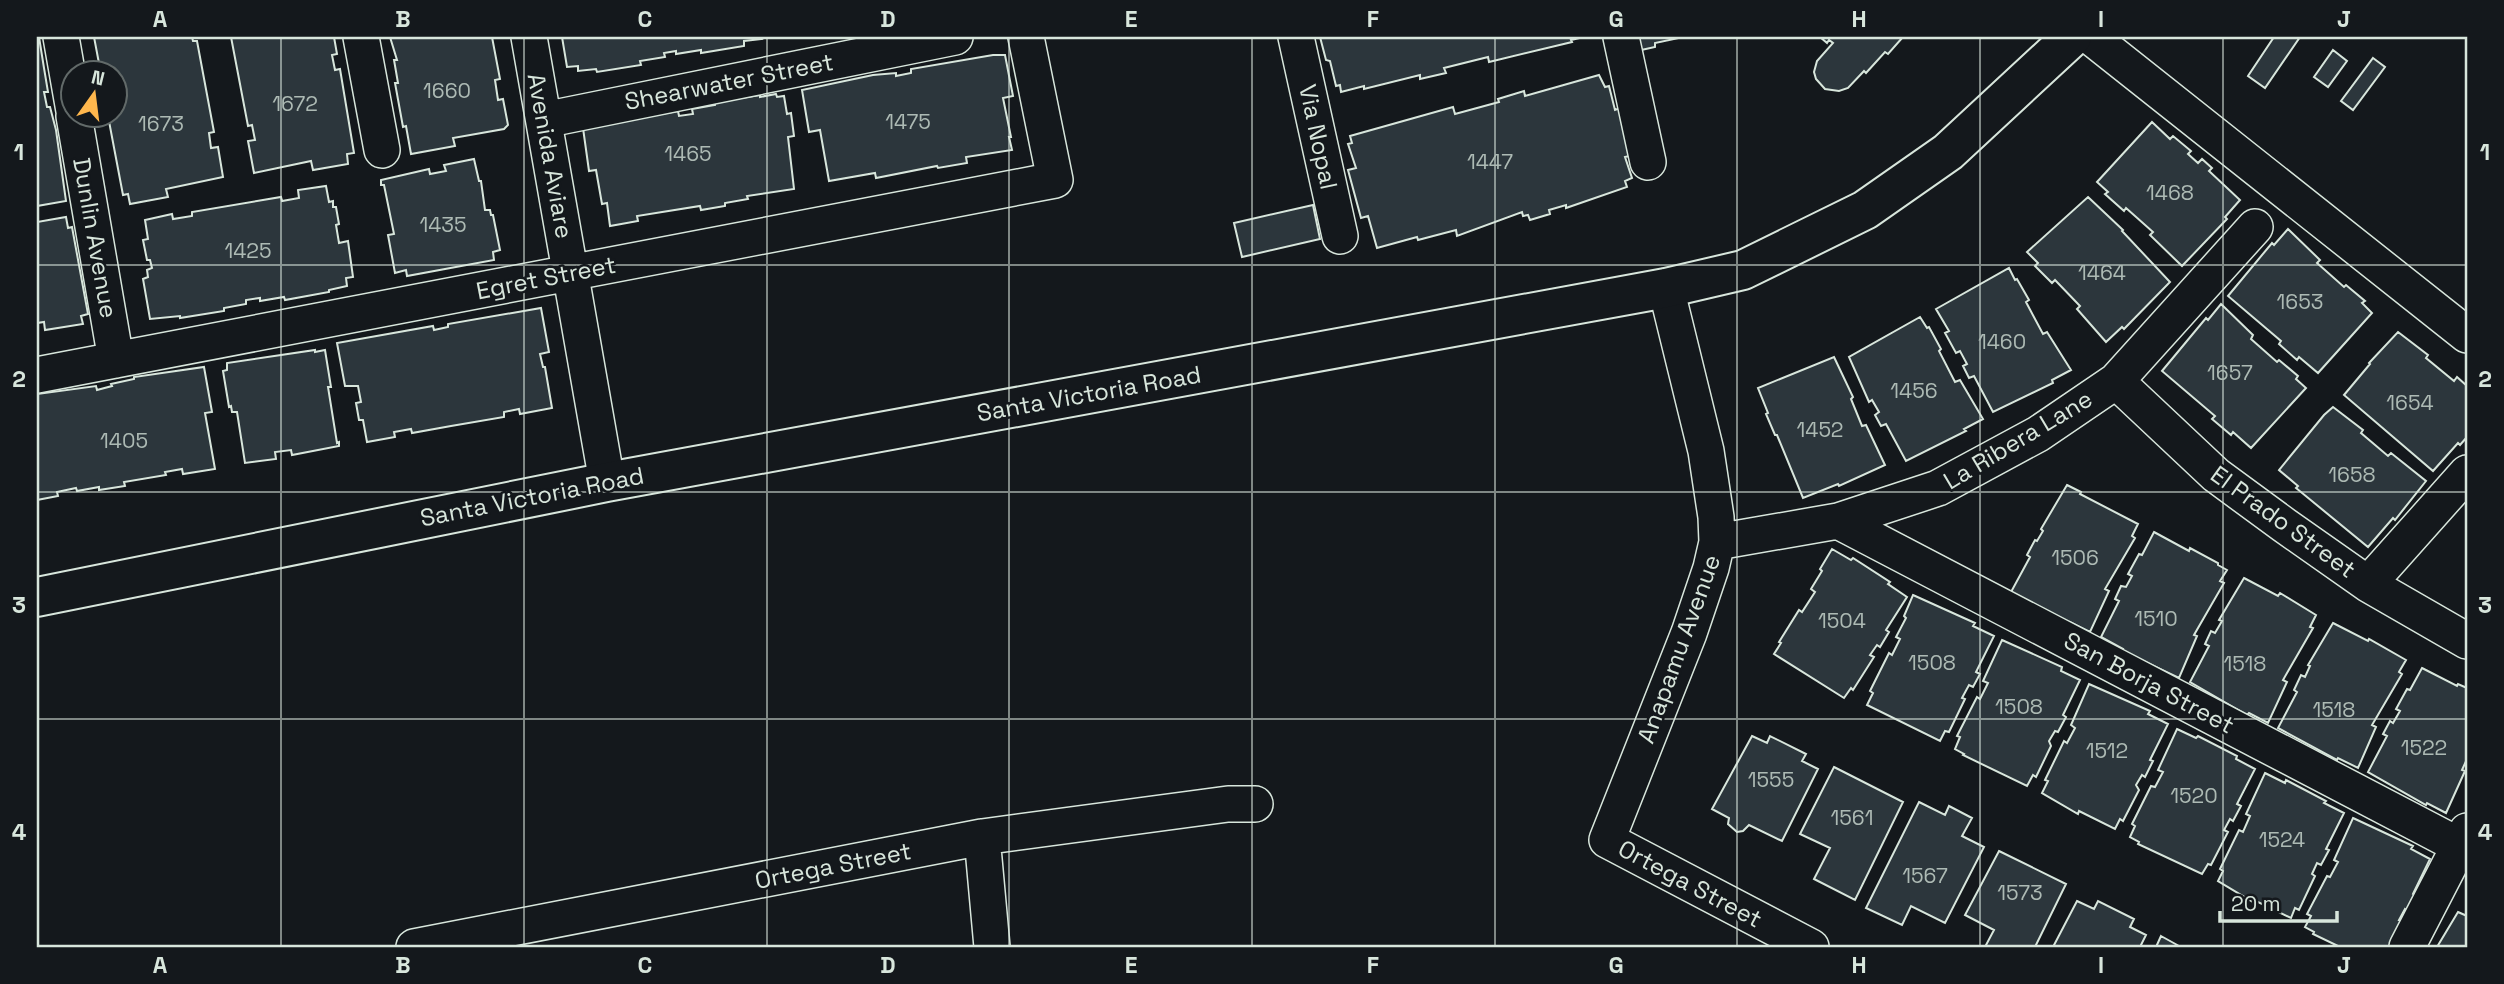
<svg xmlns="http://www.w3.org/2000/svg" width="2504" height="984" font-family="'Space Grotesk',sans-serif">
	<rect width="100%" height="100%" fill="#14181c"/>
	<path fill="#2c363c" stroke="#d8e6dc" stroke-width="2" d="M37 37H39L44 68 48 92H44L47 107H50L56 130 66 201 37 206Z
		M94 37H192L193 41H197L214 132 209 133 211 148 218 147 223 177 166 189 168 197 130 204 128 194 123 195 108 116H116V74H101Z
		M231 37H334L337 54 332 55 335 70 340 69 354 153 347 154 348 164 313 170 311 161 254 173 248 141 255 140 252 125 248 126Z
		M390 37H492L500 79 495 80 498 100 503 99 508 125 504 129 453 138 455 146 411 154 406 126 403 127 395 83H398L394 60H397Z
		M562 37H761L762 39 744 41V46L701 53V50L676 54V51L664 53 665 57 640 61 641 65 597 72 596 69 578 71V66L567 67Z
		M1320 37H1584L1571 40 1572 42 1489 62 1488 57 1444 68 1446 73 1420 79V75L1364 89V86L1341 92 1340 85 1336 86 1330 61 1326 60Z
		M1625 37H1678L1679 38 1655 43V47L1632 52Z
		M1820 37H1903L1888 54 1885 52 1866 73 1864 71 1848 88 1839 91 1825 89 1816 79 1814 72 1817 61 1833 43 1829 40 1827 43Z
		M2274 37H2300L2265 88 2248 76Z
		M2333 50 2347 61 2328 87 2314 77Z
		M993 55H1005L1013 96 1003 98 1011 137H1009L1012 150 966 157 967 163 938 168 937 166 876 178 875 173 829 181 820 130 809 132 802 90 873 75 896 73V76L911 73V69Z
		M2373 58 2385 67 2353 110 2341 101Z
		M1599 75 1605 87 1609 86 1615 110 1620 108 1634 155 1625 157 1632 178 1625 181 1627 187 1566 208V205L1549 210 1550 214 1530 220 1528 215 1523 216 1522 212 1457 236 1456 230 1418 240 1417 237 1377 248 1368 216 1361 218 1348 170 1356 168 1348 144 1352 143 1350 136 1453 107 1455 114 1499 102 1498 99 1524 91 1525 96Z
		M776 94 777 97 784 96 787 114 791 113 794 136 788 137 794 189 747 196 748 199 725 203V206L701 210 700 206 637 216 638 221 610 226 607 203 602 204 596 170 589 171 583 128 678 111 679 116 693 114 692 109 715 105V102L760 95V97Z
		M2152 122 2170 139 2173 136 2191 151 2188 154 2198 163 2202 159 2212 168 2209 171 2240 200 2225 217 2227 219 2182 266 2150 235 2153 232 2126 208 2124 211 2105 194 2108 192 2097 182Z
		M474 159 479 181H481L485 210H490L491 215H493L500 250 493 252 494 260 407 276 406 270 395 273 388 235 394 234 384 185H381V180L429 169 430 174 446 171 444 165Z
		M326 186 329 202 333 201V207H336L339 224 336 225 339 243 348 241 353 277 346 278 347 286 329 290V292L285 300 284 297 260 301V298L246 300V304L224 308V311L180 318V316L150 319 143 279 148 277 147 270 152 268 150 260H147L143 240 148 239 145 220 172 214 173 219 192 216V212L281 197 282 201 299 198 298 190Z
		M2088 197 2123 230 2122 231 2170 282 2124 329 2122 327 2106 342 2077 309 2080 306 2055 280 2052 283 2035 266 2038 263 2027 252Z
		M1313 205 1320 239 1242 257 1234 223Z
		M66 217 68 228 72 227 88 314 81 316 83 324 45 330 44 322 37 323V222Z
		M2288 229 2320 260 2317 263 2344 287 2346 285 2365 301 2362 303 2372 313 2318 373 2299 357 2297 360 2279 344 2281 341 2228 296 2272 243 2274 245Z
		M2009 268 2015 280 2017 279 2029 300 2026 302 2043 334 2047 332 2071 370 2052 380 2053 383 1993 412 1974 376 1969 378 1963 366 1967 364 1960 351 1956 353 1945 333 1949 331 1936 309Z
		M2221 304 2253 335 2251 339 2277 362 2279 360 2298 376 2296 379 2306 388 2251 448 2233 432 2231 435 2212 419 2215 416 2162 371 2206 318 2208 320Z
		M541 308 549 352 540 354 543 367H545L552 408 520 414 519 409 504 412V417L451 426 412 433 411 429 394 432 395 437 367 442 363 420H359L356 403 361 402 358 386H345L337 343 433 326 434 330 448 327V324Z
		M1920 317 1927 328 1929 327 1941 349 1939 351 1955 382 1960 380 1983 419 1964 429 1966 431 1906 461 1886 424 1881 426 1875 415 1879 412 1872 400 1869 402 1849 357Z
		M2398 332 2428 355 2426 358 2454 381 2457 377 2467 386V437L2460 445 2458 443 2433 471 2344 395 2370 364 2369 363Z
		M315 350V352L325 350 331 387H328L337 443 339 442V446L292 455 291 450 275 452 276 459 245 463 237 412H232L231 406 229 407 223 371 227 370V363Z
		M1834 357 1853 397 1851 399 1862 426 1866 425 1885 465 1839 486 1838 484 1803 498 1777 435H1775L1766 414 1768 413 1758 388Z
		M204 367 212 412 205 413 215 469 183 474 182 469 165 472 166 475 124 482 125 486 99 490V487L77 491 76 488 57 492 58 496 37 500V394L96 386 97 390 112 386 111 384 134 379V377Z
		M2333 407 2363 430 2361 433 2388 456 2391 453 2426 481 2395 520 2393 518 2368 547 2296 488 2298 486 2279 470 2324 415Z
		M2067 485 2081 492 2080 494 2138 524 2132 536 2135 538 2105 589 2109 591 2090 632 2070 622 2069 624 2011 592 2030 557 2027 555 2035 540 2037 541 2043 531 2041 529Z
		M2154 532 2189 551 2190 548 2218 563V565L2227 570 2220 581 2224 583 2194 635 2197 636 2179 678 2122 651 2123 649 2101 637 2119 601 2115 599 2121 586 2126 587 2132 576 2128 574 2139 554 2142 555Z
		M1832 549 1851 560 1853 558 1890 582 1888 584 1907 597 1886 630 1889 632 1880 647 1877 645 1870 655 1874 657 1853 690 1851 688 1844 698 1774 654 1781 643 1779 642 1799 610 1802 612 1815 592 1811 589 1822 571 1820 569Z
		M2244 578 2278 596 2280 593 2316 615 2310 627 2313 628 2283 680 2287 682 2268 723 2249 713 2247 715 2190 682 2209 646 2205 644 2211 631 2215 633 2222 621 2219 620Z
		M1913 595 1975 623 1973 626 1994 636 1976 672 1980 674 1973 687 1969 685 1962 698 1965 699 1949 732 1945 731 1940 741 1867 705 1873 693 1870 691 1889 653 1892 655 1900 639 1896 637 1906 618 1904 616Z
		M2333 623 2368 641 2369 639 2406 660 2399 672 2402 674 2372 725 2376 727 2358 768 2338 758 2337 760 2278 728 2297 692 2294 690 2301 675 2305 677 2310 666 2308 665Z
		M2002 640 2062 667 2061 671 2080 680 2063 715 2066 717 2058 732 2055 731 2049 741 2051 746 2036 777 2033 775 2027 786 1963 755 1964 754 1955 749 1960 737 1957 736 1977 697 1980 699 1988 683 1983 681Z
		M2422 668 2457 686 2458 684 2467 688V759L2462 770 2465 771 2446 813 2427 803 2426 805 2368 772 2387 736 2383 734 2390 721 2393 723 2400 711 2396 709 2407 689 2410 690Z
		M2089 684 2150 711 2148 714 2168 724 2150 760 2153 761 2145 777 2142 775 2136 785 2139 790 2123 821 2120 819 2115 829 2079 811 2078 814 2042 793 2048 781 2045 780 2064 741 2067 743 2075 728 2071 725Z
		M2177 729 2196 738 2198 736 2237 756 2236 759 2255 769 2237 804 2241 806 2233 821 2230 819 2224 830 2228 832 2211 865 2208 864 2202 874 2138 844 2139 842 2130 837 2135 826 2132 824 2151 786 2155 787 2163 772 2158 770Z
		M1752 736 1767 743 1770 736 1806 754 1802 761 1818 769 1782 841 1749 825 1743 831 1737 832 1728 824 1729 818 1712 809Z
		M1834 767 1903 802 1855 900 1814 879 1830 848 1800 834Z
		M2265 773 2285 783 2286 780 2326 801 2324 803 2344 813 2326 849 2329 850 2321 865 2317 863 2312 874 2315 876 2299 910 2295 908 2291 918 2254 900 2253 902 2218 881 2223 871 2220 869 2239 830 2243 832 2250 816 2246 814Z
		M1919 802 1945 815 1949 806 1972 818 1962 836 1984 847 1945 923 1911 906 1902 925 1866 908Z
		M2353 818 2413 846 2411 849 2430 859 2413 894 2416 896 2408 911 2405 909 2399 920 2403 921 2390 947H2340L2313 934 2314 932 2305 927 2311 916 2307 914 2327 876 2330 877 2338 862 2334 860Z
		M1999 851 2066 884 2035 947H1985L1994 930 1965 915Z
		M2077 901 2094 909 2098 901 2134 919 2130 927 2146 935 2140 947H2053Z
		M2458 912 2467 916V947H2437Z
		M2161 936 2179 946V947H2156Z"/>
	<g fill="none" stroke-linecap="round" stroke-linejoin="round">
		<defs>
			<path id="minor" d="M61 37 74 111
				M361 37 382 150
				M529 37 607 482
				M1296 37 1340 236
				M1621 37 1648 162
				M2091 37 2467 335
				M74 116 116 360
				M544 120 955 37
				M1666 288 1706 451 1716 517 1717 542 1711 568 1689 633 1607 840 1811 947
				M37 375 1055 180 1026 37
				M2116 381 2216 475 2284 525 2368 584 2467 641
				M1838 521 2460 846
				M1717 542 1838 521 1938 488 2038 434 2116 381 2255 227
				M2368 584 2467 473
				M982 837 992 947
				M414 947 982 837 1228 804H1255
				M2407 947 2467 831"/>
			<path id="tertiary" d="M37 597 607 482 1666 288 1743 270 1865 210 1948 152 2072 37"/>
		</defs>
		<use href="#minor" stroke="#d8e6dc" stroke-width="38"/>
		<use href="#tertiary" stroke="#d8e6dc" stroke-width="42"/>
		<use href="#minor" stroke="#14181c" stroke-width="35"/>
		<use href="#tertiary" stroke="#14181c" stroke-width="38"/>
	</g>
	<path fill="none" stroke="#d8e6dc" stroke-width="2" stroke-opacity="0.55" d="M281 37V947M524 37V947M767 37V947M1009 37V947M1252 37V947M1495 37V947M1737 37V947M1980 37V947M2223 37V947M37 265H2467M37 492H2467M37 719H2467"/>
	<g text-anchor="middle" stroke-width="5" stroke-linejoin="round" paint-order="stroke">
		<g font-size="21" fill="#adbab4">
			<text x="447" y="98">1660</text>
			<text x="295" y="111">1672</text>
			<text x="908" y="129">1475</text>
			<text x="161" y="131">1673</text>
			<text x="688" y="161">1465</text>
			<text x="1490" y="169">1447</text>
			<text x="2170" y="200">1468</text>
			<text x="443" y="232">1435</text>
			<text x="248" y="258">1425</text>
			<text x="2102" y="280">1464</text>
			<text x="2300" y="309">1653</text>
			<text x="2002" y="349">1460</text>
			<text x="2230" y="380">1657</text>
			<text x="1914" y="398">1456</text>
			<text x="2410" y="410">1654</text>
			<text x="1820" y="437">1452</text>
			<text x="124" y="448">1405</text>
			<text x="2352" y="482">1658</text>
			<text x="2075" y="565">1506</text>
			<text x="2156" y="626">1510</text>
			<text x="1842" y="628">1504</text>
			<text x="1932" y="670">1508</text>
			<text x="2245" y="671">1518</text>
			<text x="2019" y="714">1508</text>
			<text x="2334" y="717">1518</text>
			<text x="2424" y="755">1522</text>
			<text x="2107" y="758">1512</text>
			<text x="1771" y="787">1555</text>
			<text x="2194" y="803">1520</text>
			<text x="1852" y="825">1561</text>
			<text x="2282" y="847">1524</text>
			<text x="1925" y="883">1567</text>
			<text x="2020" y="900">1573</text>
		</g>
		<g font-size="24" fill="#d8e6dc" stroke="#14181c">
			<text transform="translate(729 82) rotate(-11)" y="8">Shearwater Street</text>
			<text transform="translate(1318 137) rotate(78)" y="8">Via Nopal</text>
			<text transform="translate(550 156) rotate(80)" y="8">Avenida Aviare</text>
			<text transform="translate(95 238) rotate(80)" y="8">Dunlin Avenue</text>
			<text transform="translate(546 278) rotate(-11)" y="8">Egret Street</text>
			<text transform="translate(1089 394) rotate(-10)" y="8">Santa Victoria Road</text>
			<text transform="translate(2018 440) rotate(-31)" y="8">La Ribera Lane</text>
			<text transform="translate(532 497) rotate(-11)" y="8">Santa Victoria Road</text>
			<text transform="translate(2283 522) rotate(36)" y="8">El Prado Street</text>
			<text transform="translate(1679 649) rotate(-70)" y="8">Anapamu Avenue</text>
			<text transform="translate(2149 683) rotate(28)" y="8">San Borja Street</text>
			<text transform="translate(833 866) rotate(-11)" y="8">Ortega Street</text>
			<text transform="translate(1690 884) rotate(28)" y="8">Ortega Street</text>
		</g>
	</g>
	<rect width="2504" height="984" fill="none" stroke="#14181c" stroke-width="77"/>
	<g transform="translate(94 94) rotate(14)"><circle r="33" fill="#14181c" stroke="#626a69" stroke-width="2"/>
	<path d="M0-5L12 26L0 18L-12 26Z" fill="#ffb74d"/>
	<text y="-10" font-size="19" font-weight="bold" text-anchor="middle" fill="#d8e6dc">N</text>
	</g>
	<path d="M2220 911v10h117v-10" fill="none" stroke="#d8e6dc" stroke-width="3.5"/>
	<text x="2231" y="911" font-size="21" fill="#d8e6dc" stroke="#14181c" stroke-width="5" paint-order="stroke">20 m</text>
	<rect x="38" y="38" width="2428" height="908" fill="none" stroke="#d8e6dc" stroke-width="2.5"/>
	<g font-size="23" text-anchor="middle" font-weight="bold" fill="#d8e6dc">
		<text x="160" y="27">A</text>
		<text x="403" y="27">B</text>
		<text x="645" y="27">C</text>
		<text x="888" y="27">D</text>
		<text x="1131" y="27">E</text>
		<text x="1373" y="27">F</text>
		<text x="1616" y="27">G</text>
		<text x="1859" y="27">H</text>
		<text x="2101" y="27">I</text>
		<text x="2344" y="27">J</text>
		<text x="19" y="160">1</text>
		<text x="2485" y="160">1</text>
		<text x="19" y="387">2</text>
		<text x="2485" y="387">2</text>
		<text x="19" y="613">3</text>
		<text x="2485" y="613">3</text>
		<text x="19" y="840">4</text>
		<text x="2485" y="840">4</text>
		<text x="160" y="973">A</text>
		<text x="403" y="973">B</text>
		<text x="645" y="973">C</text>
		<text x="888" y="973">D</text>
		<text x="1131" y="973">E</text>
		<text x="1373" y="973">F</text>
		<text x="1616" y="973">G</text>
		<text x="1859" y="973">H</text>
		<text x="2101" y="973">I</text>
		<text x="2344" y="973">J</text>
	</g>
</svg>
